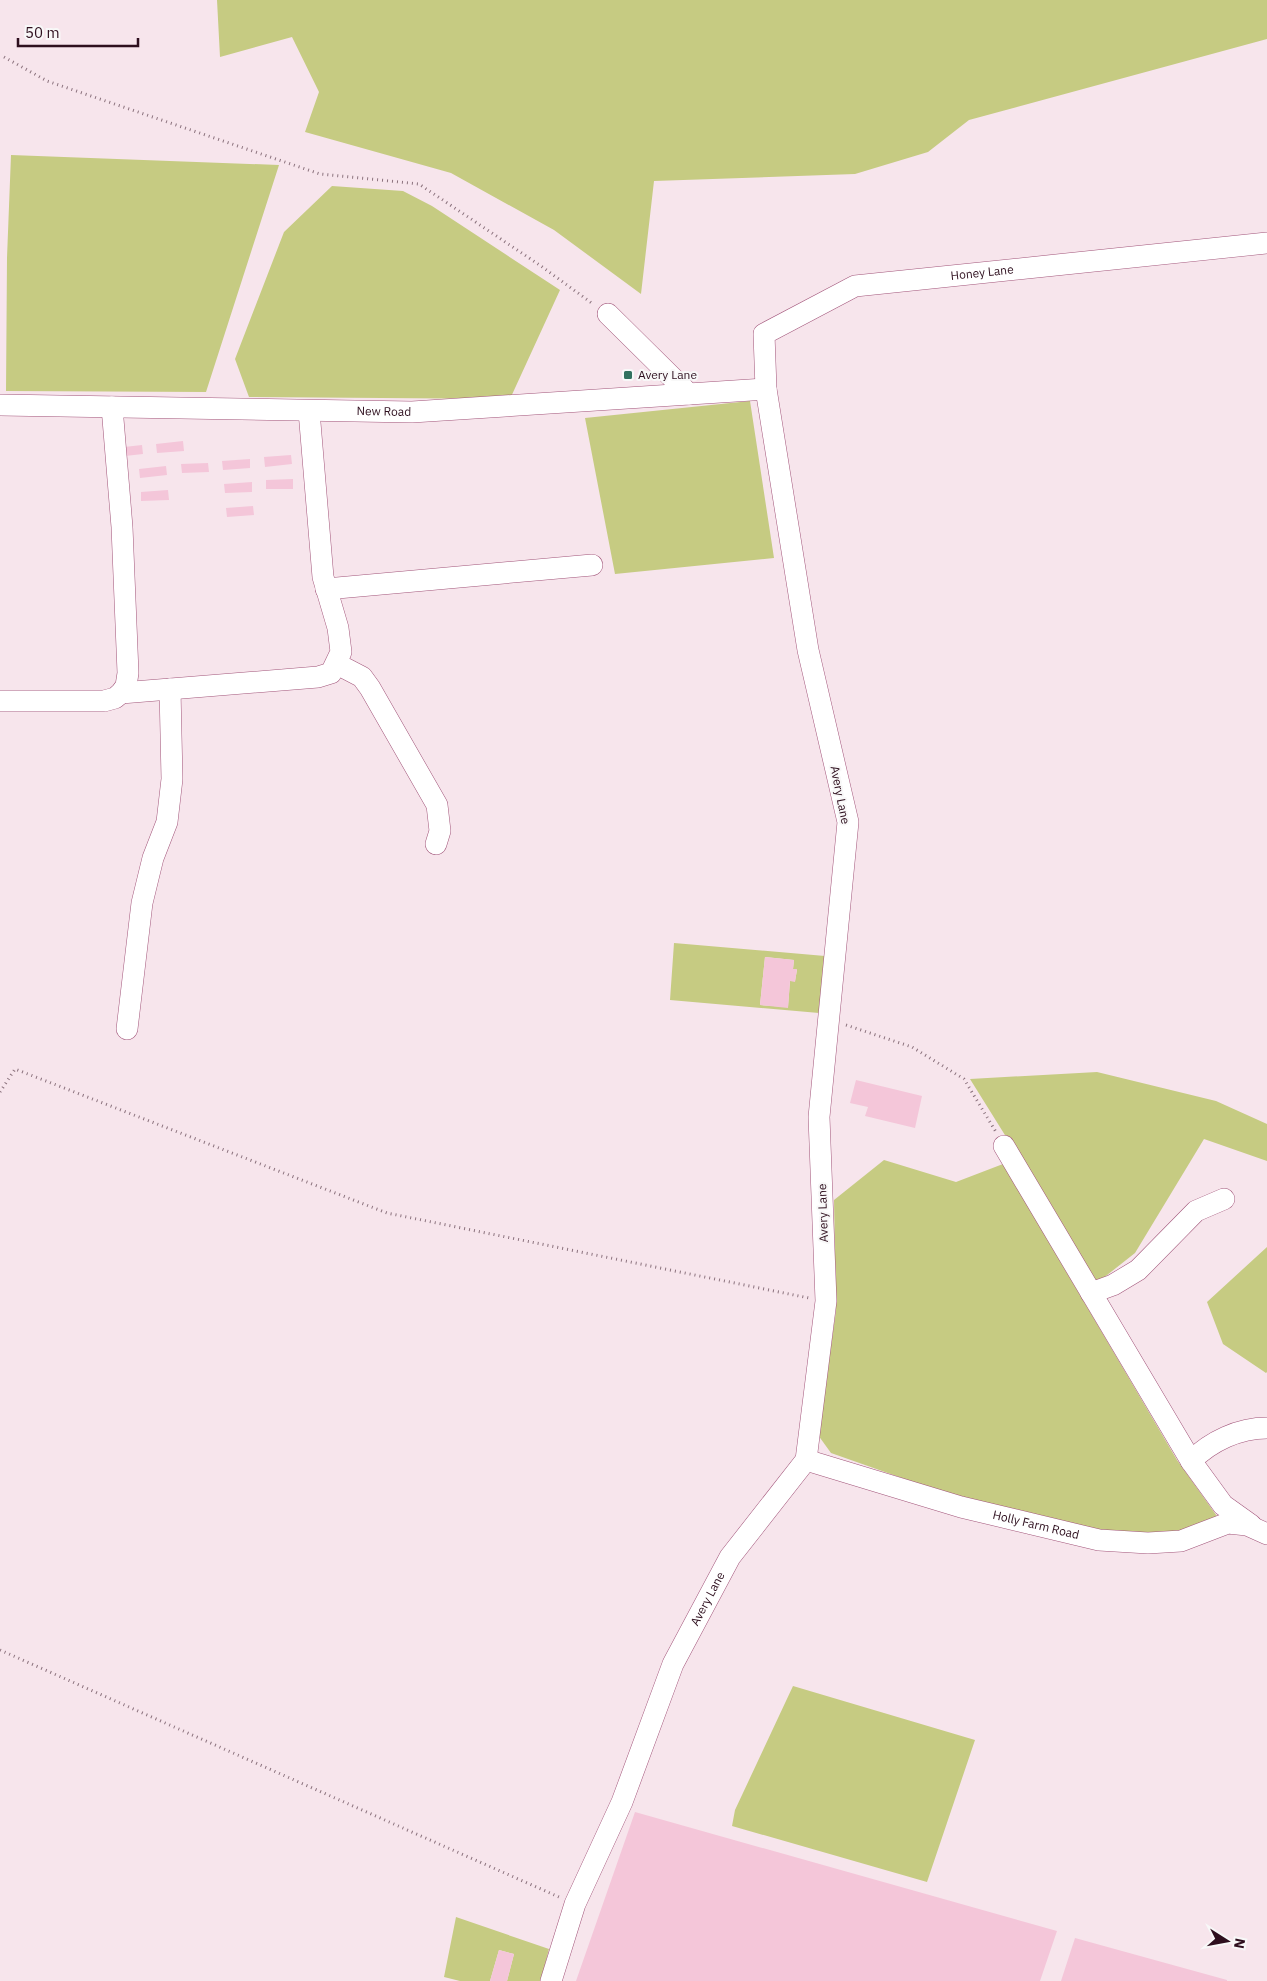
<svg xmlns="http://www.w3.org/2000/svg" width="1267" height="1981" font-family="'IBM Plex Sans',sans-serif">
	<rect width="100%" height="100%" fill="#f7e5ec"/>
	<path fill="#c6cb82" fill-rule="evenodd" d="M217 0H1267V39L969 120 928 152 855 174 654 181 641 294 554 230 451 173 305 132 319 92 292 37 220 57Z
		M11 155 279 165 206 392 6 391 7 258Z
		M332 186 403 191 432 206 560 290 510 399 249 397 235 359 284 232Z
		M750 401 774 558 615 574 585 418Z
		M674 943 825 956 819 1013 670 1000ZM765 957 794 960 793 969 797 970 795 981H790L788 1007 760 1005Z
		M1097 1072 1216 1101 1267 1124V1161L1204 1139 1135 1253 1097 1283 970 1079Z
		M884 1160 956 1182 1003 1164 1177 1460 1219 1519 1180 1533H1105L970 1502 831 1453 818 1435 836 1311 834 1200Z
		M1267 1247V1372L1266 1373 1223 1344 1207 1302Z
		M793 1686 975 1740 927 1882 732 1826 735 1810Z
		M456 1917 549 1949 541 1981H507L514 1954 499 1950 490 1981H460L444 1977Z"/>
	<path fill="#f4c6d9" d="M183 441 184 451 157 453 156 444Z
		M142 445 143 454 116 457 115 448Z
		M291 455 292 464 265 467 264 457Z
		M250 459V468L223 470 222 461Z
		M208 463 209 472 182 473 181 464Z
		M166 466 167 475 140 478 139 469Z
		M293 479V489H266V480Z
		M252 482V492L225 493 224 484Z
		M168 490 169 500 141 501V492Z
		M253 506 254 515 227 517 226 508Z
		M765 957 794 960 793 969H797L795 982 790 981 788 1008 760 1005Z
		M856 1080 922 1096 915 1128 865 1116 868 1107 850 1103Z
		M635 1812 1057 1931 1040 1981H576Z
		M1075 1938 1227 1980V1981H1061Z
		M499 1950 514 1954 507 1981H490Z"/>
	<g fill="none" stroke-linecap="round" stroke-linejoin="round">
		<defs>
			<g id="minor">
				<path d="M608 314 689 394"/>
				<path id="s1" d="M0 405 412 412 766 389"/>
				<path d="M326 589 592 565"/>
				<path d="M337 664 362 677 370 688 437 805 440 831 436 844"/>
				<path d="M121 693 318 677 331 673 341 652 338 628 323 577 309 411"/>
				<path d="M0 701H104L115 698 121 693 126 686 128 673 122 527 112 407"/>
				<path d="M127 1029 142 903 153 858 167 822 172 779 170 689"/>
				<path d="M1004 1146 1191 1461 1223 1505 1251 1525"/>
				<path d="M1091 1293 1113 1285 1138 1270 1196 1211 1224 1199"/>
				<path id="s2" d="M806 1460 961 1507 1099 1540 1148 1543 1181 1541 1228 1523 1247 1525 1267 1534"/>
				<path d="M1191 1461C1211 1441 1239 1428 1267 1428"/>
				<path id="s3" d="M551 1981 575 1904 622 1802 673 1664 730 1557 806 1460 826 1301 819 1117 848 822 808 650 766 389 764 334 855 286 1267 243"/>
			</g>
		</defs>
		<use href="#minor" stroke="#a2557a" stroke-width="22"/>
		<path stroke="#8b727d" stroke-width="3" stroke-dasharray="1 4" stroke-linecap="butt" d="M4 57 47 81 320 174 419 184 541 266 593 304
			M846 1025 912 1047 964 1079 996 1132
			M0 1092 15 1069 387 1213 809 1298
			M0 1650 559 1897"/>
		<use href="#minor" stroke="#fff" stroke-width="21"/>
	</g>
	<rect fill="#32715f" stroke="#f8f8f8" stroke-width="2" x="623" y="370" width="10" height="10" rx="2.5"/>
	<g text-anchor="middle" stroke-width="4" stroke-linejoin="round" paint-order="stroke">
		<g font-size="12" fill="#2e0f1e" stroke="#f8f8f8">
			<text dy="4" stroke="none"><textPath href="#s3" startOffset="1952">Honey Lane</textPath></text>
			<text dy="4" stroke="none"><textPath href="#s1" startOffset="384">New Road</textPath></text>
			<text transform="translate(840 795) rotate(79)" y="4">Avery Lane</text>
			<text transform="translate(823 1213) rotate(-92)" y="4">Avery Lane</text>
			<text dy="4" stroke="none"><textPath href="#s2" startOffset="239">Holly Farm Road</textPath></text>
			<text dy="4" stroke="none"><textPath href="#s3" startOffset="414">Avery Lane</textPath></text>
		</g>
		<g font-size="12" fill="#2e0f1e" stroke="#f8f8f8" text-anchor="start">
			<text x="638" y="379">Avery Lane</text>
		</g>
	</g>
	<g transform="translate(1227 1941) rotate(101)" stroke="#f8f8f8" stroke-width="4" paint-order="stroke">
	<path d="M0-4L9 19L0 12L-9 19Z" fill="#2e0f1e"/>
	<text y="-8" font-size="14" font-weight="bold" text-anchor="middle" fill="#2e0f1e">N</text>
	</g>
	<path d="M18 38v8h120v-8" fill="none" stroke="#2e0f1e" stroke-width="2.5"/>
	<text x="25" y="38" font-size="15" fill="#2e0f1e" stroke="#f8f8f8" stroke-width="4" paint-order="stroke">50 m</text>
</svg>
